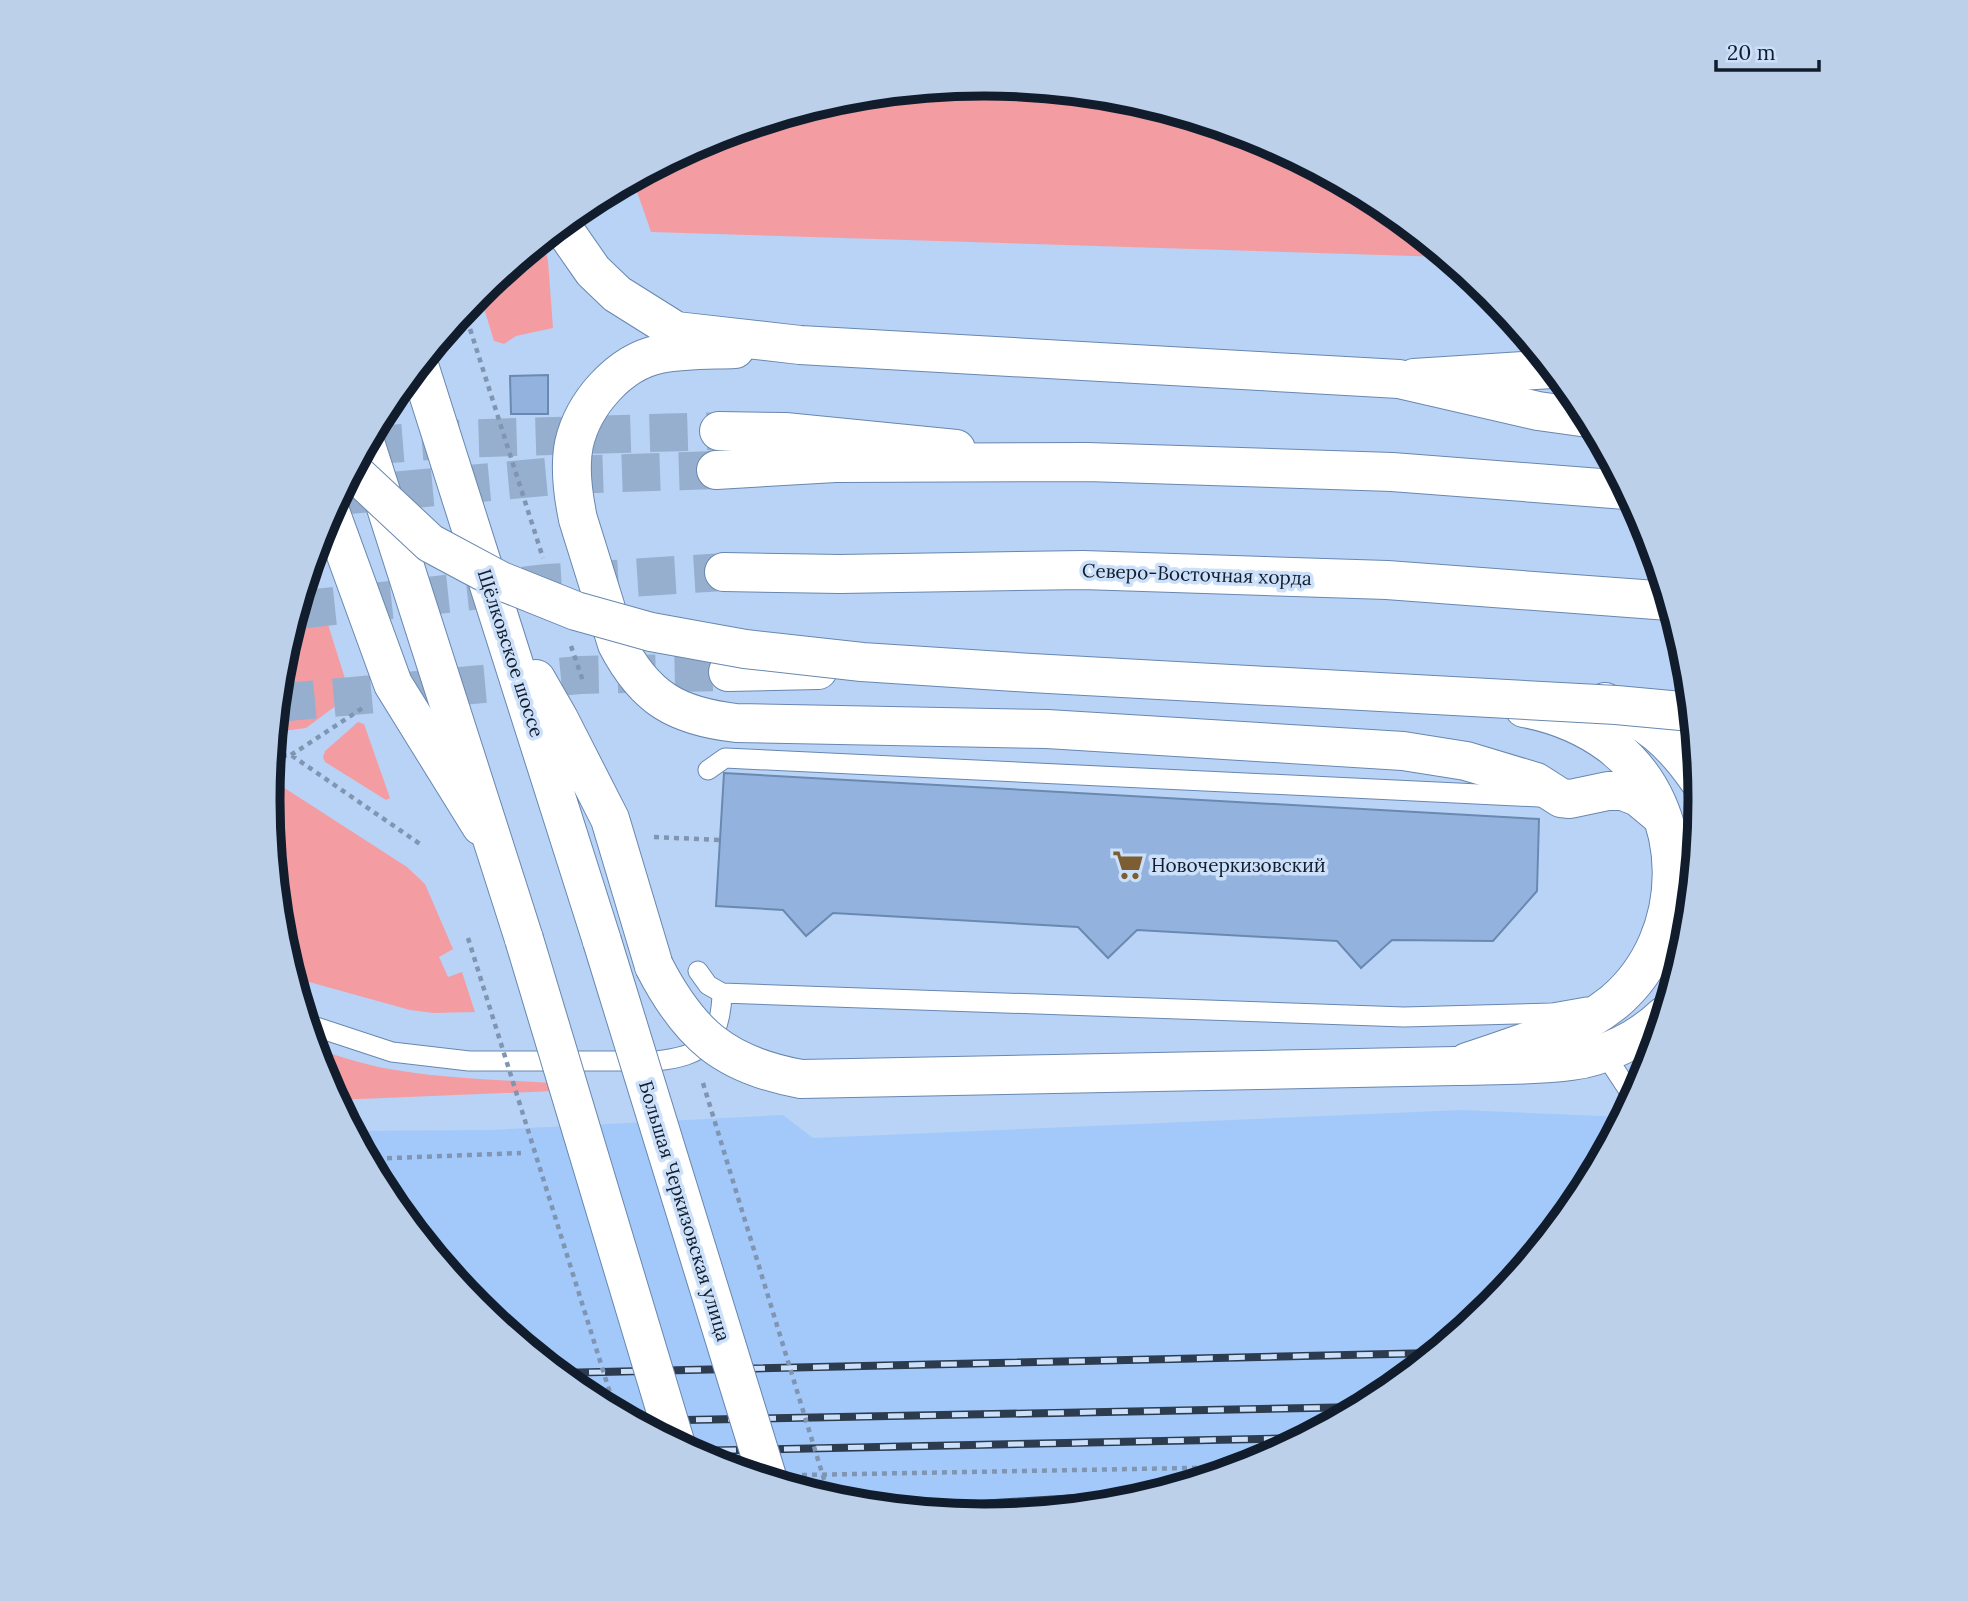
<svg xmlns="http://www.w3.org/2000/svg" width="1968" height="1601" font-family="Lora,serif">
	<rect width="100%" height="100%" fill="#b9d3f6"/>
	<path fill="#a3c9fa" d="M1462 1110 1624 1117 1580 1199 1490 1307 1382 1396 1258 1463 1123 1503 984 1517 844 1503 709 1462 586 1396 477 1307 388 1198 352 1131 490 1130 783 1115 813 1138Z"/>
	<path fill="#f39da3" d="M984 84 1124 98 1259 139 1382 205 1445 257 651 232 633 180 710 138 845 98Z
		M543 240 548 261 553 328 516 336 504 344 494 341 479 292Z
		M310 567 348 688 341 702 306 728 283 731 278 694 281 660Z
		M358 722 364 724 390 798 386 800 325 762 323 757 325 751Z
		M283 787 407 867 425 884 453 949 439 957 448 977 462 972 475 1012 433 1013 410 1010 309 982 292 975 281 940 268 800 269 788Z
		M314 1048C343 1058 372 1067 402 1071 452 1079 503 1080 553 1083L555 1091 336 1100 322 1074Z"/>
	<path fill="#93b3de" stroke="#6a89b1" stroke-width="2" d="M548 375V414H511L510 376Z
		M724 773 1539 819 1537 891 1493 941 1392 940 1361 968 1337 941 1137 930 1108 958 1078 927 833 913 806 936 783 910 716 906Z"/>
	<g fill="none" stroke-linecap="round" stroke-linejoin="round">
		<path stroke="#97afce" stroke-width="38" stroke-dasharray="38 19" stroke-linecap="butt" d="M365 446 453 439 719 431"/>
		<path stroke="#97afce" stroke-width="38" stroke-dasharray="38 19" stroke-linecap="butt" d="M338 496 566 475 716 470
			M297 610 548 583 724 572
			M277 703 580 675 728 672"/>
		<defs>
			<path id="lane" d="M708 770 725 758 1539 797
				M698 971 708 985 722 993 1404 1017 1552 1013 1586 1007
				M307 1024 392 1052 469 1061H656C703 1056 721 1042 722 993
				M1604 1053 1629 1091H1637"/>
			<path id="street" d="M735 349C711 350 684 349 660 354 619 362 583 404 574 444 569 468 573 495 578 519L617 644C645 698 676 716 736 723L1047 729 1403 751 1466 761 1536 782 1561 798 1570 799 1608 791H1623L1638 797 1662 817
				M330 511 393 684 481 826
				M1467 1062C1489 1055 1511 1047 1532 1040 1543 1036 1553 1035 1563 1031 1581 1025 1599 1014 1614 1002 1691 937 1692 807 1611 745 1584 725 1556 714 1524 708"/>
			<path id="secondary" d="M1414 378 1552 369
				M719 431 785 432 956 449"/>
			<path id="primary" d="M561 225 593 271 617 294 676 331 800 345 1399 379 1538 411 1588 418
				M419 365 602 941
				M366 445 524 939
				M716 470 835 463 1087 462 1392 472 1626 490
				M724 572 840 574 1083 570 1387 580 1669 601
				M728 672 818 670
				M536 679 559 719 610 819 654 966
				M1605 702C1648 722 1671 740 1698 779
				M1456 1066C1493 1065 1535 1066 1571 1061 1604 1057 1640 1039 1664 1016"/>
		</defs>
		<use href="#lane" stroke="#6887af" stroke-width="21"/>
		<use href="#street" stroke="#6887af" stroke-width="40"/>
		<use href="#secondary" stroke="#6887af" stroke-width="40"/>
		<use href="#primary" stroke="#6887af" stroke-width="40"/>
		<path stroke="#8095b1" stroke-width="4.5" stroke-dasharray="5 5" stroke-linecap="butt" d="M464 310 543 558
			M571 646 583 681
			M291 755 364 707
			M272 757 291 755 420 844
			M654 837 720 840
			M367 1159 521 1153
			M802 1475 1243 1467"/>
		<use href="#lane" stroke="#fff" stroke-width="19"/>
		<use href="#street" stroke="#fff" stroke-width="38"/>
		<use href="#secondary" stroke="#fff" stroke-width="38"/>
		<use href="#primary" stroke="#fff" stroke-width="38"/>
		<defs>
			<path id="rail" d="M557 1373 1434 1353
				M632 1421 1362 1407
				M688 1451 1304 1438
				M979 1504 1157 1493"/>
		</defs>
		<use href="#rail" stroke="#2d3b4e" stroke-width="8"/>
		<use href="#rail" stroke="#cce0fa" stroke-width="5" stroke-dasharray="16" stroke-linecap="butt"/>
		<defs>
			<path id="primary-bridge" d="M352 470 430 543 501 581 576 611 651 632 745 649 862 662 1031 673 1616 705 1692 712
				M524 939 676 1445
				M602 941 768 1480
				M654 966C689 1034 724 1065 801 1079L1456 1066"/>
		</defs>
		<use href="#primary-bridge" stroke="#6887af" stroke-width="40" stroke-linecap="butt"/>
		<path stroke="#8095b1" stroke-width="4.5" stroke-dasharray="5 5" stroke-linecap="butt" d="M468 938 616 1412
			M703 1083 830 1499"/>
		<use href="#primary-bridge" stroke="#fff" stroke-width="38"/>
	</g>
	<defs>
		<symbol id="supermarket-bare" viewBox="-9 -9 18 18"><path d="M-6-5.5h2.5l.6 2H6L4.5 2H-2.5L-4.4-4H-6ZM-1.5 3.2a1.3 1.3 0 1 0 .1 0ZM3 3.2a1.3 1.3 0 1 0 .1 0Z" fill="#7c5e32" stroke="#cce0fa" stroke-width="2.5" paint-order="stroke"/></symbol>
	</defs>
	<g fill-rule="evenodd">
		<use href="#supermarket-bare" x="1106" y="843" width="44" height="44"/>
	</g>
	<g text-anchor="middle" stroke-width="7" stroke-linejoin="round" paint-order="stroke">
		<g font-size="19" fill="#111d2d" stroke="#cce0fa">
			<text transform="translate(1197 574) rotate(2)" y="7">Северо-Восточная хорда</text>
			<text transform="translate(511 653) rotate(72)" y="7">Щёлковское шоссе</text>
			<text transform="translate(685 1211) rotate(73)" y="7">Большая Черкизовская улица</text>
		</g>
		<g font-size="19" fill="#111d2d" stroke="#cce0fa" text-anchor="start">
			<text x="1151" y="872">Новочеркизовский</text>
		</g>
	</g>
	<path d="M0 0H1968V1601H0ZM280 800a704 704 0 1 1 1408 0a704 704 0 1 1-1408 0Z" fill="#bdd0ea" fill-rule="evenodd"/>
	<path fill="none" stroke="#111d2d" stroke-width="9" d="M280 800a704 704 0 1 1 1408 0a704 704 0 1 1-1408 0Z"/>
	<path d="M1716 60v10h103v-10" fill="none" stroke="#111d2d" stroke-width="3.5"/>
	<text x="1727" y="60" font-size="21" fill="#111d2d" stroke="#cce0fa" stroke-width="5" paint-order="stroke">20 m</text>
</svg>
